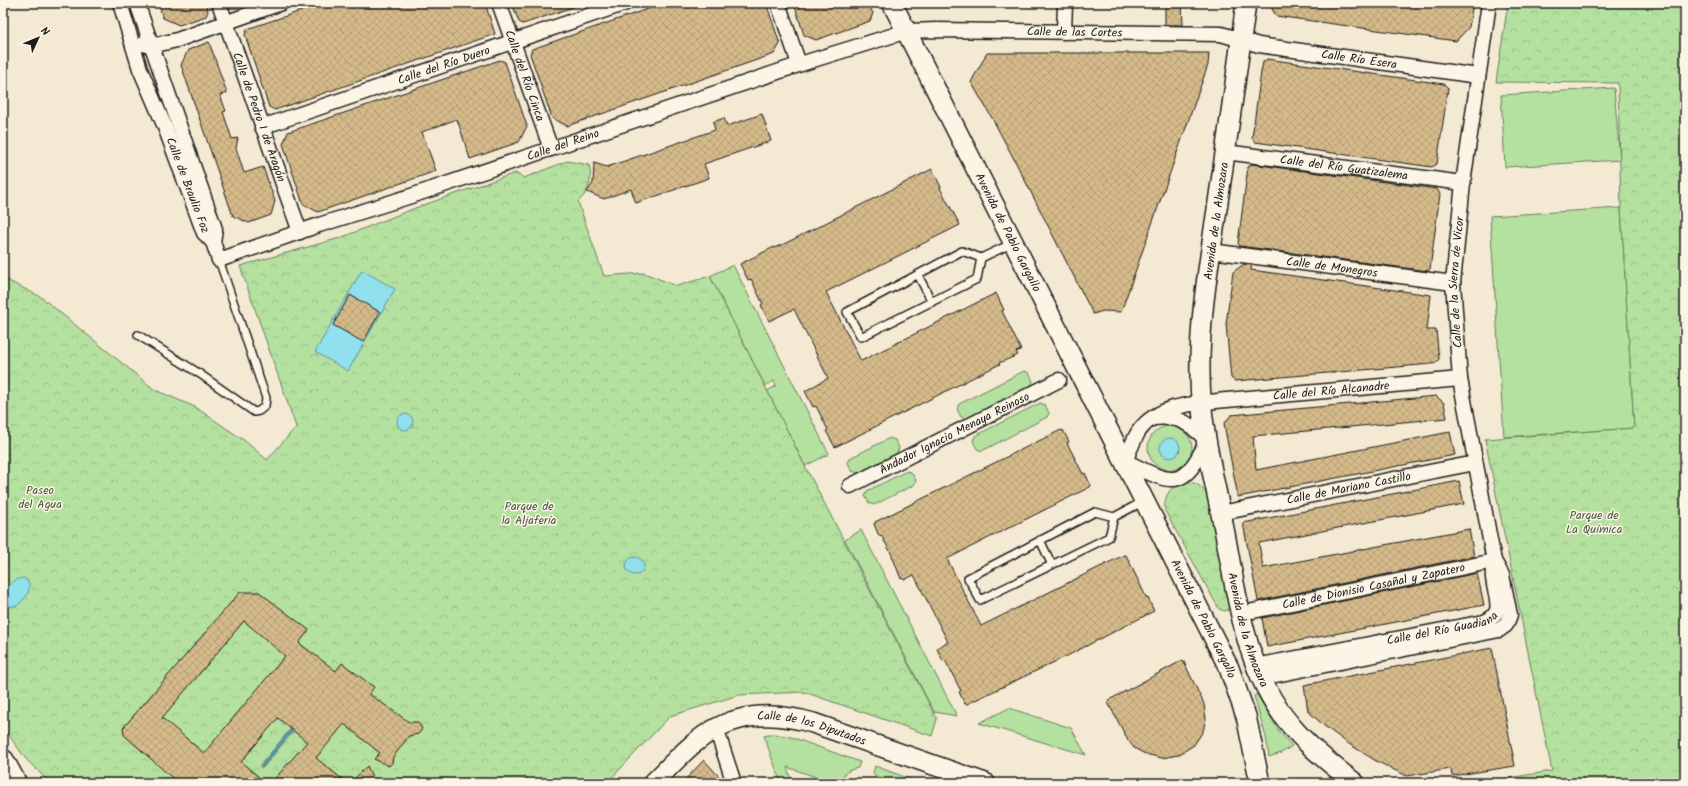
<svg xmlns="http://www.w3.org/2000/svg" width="1688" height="786" font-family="Kalam,sans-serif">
	<defs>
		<pattern id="park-crowns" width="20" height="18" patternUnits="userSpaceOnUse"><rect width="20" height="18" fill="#b4e19f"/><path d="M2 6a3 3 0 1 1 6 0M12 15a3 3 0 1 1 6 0" fill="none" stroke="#9ac088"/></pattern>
		<pattern id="building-cross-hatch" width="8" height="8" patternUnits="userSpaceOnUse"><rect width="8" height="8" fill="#d5ba8a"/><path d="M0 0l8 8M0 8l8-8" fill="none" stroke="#b69f76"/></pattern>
	</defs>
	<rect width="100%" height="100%" fill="#f4e9d3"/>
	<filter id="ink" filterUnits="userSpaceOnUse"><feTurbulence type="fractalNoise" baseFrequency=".025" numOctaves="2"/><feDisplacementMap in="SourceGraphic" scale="8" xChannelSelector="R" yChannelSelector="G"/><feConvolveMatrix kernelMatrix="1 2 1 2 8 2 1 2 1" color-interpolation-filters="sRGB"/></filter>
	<g filter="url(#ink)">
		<path fill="#b4e19f" stroke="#687e5e" d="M1614 88 1620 160 1505 167 1501 95Z
			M1621 208 1634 428 1504 437 1490 216Z
			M733 265 829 454 805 466 767 391 776 386 774 381 765 386 710 276Z
			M1024 371 1029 373 1033 381 1031 386 966 419 961 417 957 409 959 404Z
			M1040 403 1045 405 1049 413 1047 417 982 451 977 449 973 441 975 436Z
			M1148 448a22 22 0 1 1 44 0a22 22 0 1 1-44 0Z
			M890 438 895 440 899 448 897 453 858 473 852 471 848 463 850 458Z
			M907 471 912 473 916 481 914 485 874 505 869 503 865 496 867 491Z
			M861 530 957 716 934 712 845 540Z
			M1257 694 1279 731 1292 746 1281 753 1269 757 1266 737 1254 696Z
			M1009 708 1071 728 1086 755 979 723Z
			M774 734 791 737 860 762 858 768C848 770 843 773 839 783H833L787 767 792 783H781L764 736Z
			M875 766 921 783H884L873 773Z"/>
		<path fill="url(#park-crowns)" stroke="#687e5e" d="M1508 3H1685V783H1477L1552 771 1485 439 1634 428 1621 208 1618 83 1496 82Z
			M567 161 589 165C593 179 589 192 578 202L604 276 644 273 677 286 710 276 805 466 937 719 932 736 804 692 739 695 670 716 607 783H50L26 759 3 727V278L41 297 155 390 195 407 245 441 267 460 296 427 240 266 340 238 415 208 515 173 524 178Z
			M1189 482C1200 484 1206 490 1210 500L1229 605 1228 610 1225 611 1219 609 1165 511C1163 495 1172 483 1189 482Z"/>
		<path fill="#90e0ed" stroke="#629299" d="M362 270 395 289 348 371 315 352Z
			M397 422a8 8 0 1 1 16 0a8 8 0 1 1-16 0Z
			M1160 448a10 10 0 1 1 20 0a10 10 0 1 1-20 0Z
			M626 566a9 9 0 1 1 18 0a9 9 0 1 1-18 0Z
			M24 578C36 586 25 600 16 606H9L4 601C2 591 13 578 24 578Z"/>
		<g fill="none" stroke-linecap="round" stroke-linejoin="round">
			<path stroke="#629299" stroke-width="4.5" d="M262 766 291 731"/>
		</g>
		<path fill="url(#building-cross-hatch)" stroke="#1c1c1c" fill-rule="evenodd" d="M158 3H205L208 11 206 16 179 25 163 18Z
			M325 3H485L495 34 275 110 269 107 245 35 247 29Z
			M512 3H578L579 5 523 24 519 22Z
			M665 3H766L780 44 774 54 567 126 552 118 530 54 532 49Z
			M794 3H867L873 13 870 21 816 40 804 35Z
			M1165 3H1182L1183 25H1165Z
			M1269 3H1473L1469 27 1456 41 1276 16Z
			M209 42 227 93 220 95 226 111 223 112 232 139 238 138 236 148 244 173 263 167 275 201 271 215 249 223 233 216 181 65 188 50Z
			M987 53H1209L1208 65 1121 312 1103 311 1093 314 1014 159 992 118 971 82Z
			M1267 59 1444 84 1448 88 1437 164 1432 167 1255 142 1252 138 1261 72 1263 62Z
			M500 60 505 62 527 126 519 142 470 159 457 119 422 132 436 171 318 212 303 204 283 144 288 132Z
			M762 114 771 141 704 164 709 178 636 203 631 189 604 199 587 192 593 183 594 163 607 167 715 130 713 122 724 118 727 126Z
			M1252 164 1437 189 1440 194 1430 269 1428 271 1240 246 1238 243 1248 167Z
			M932 169 941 187 940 188 960 225 826 292 861 361 996 293 1004 310 1002 311 1021 350 1016 352 1018 355 999 363 1000 364 835 447 826 431 828 430 816 406 813 407 805 391 828 378 794 309 769 321 761 305 763 304 751 279 748 280 740 264 774 247V248L786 243Z
			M1244 264 1252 265 1251 270 1431 295 1427 330H1436L1439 359 1436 363 1432 364 1235 381 1231 378 1226 324 1233 272Z
			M350 295 380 312 363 342 333 325Z
			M1436 396 1444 403 1447 418 1253 436 1256 470 1450 432 1455 455 1238 497 1224 424 1231 415Z
			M1061 430 1062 431 1063 430 1069 442 1067 443 1083 474 1085 473 1091 486 1090 487 947 559 981 626 1124 555H1126L1147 599 1148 598 1154 611 1067 656 967 704H965L959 692 961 691 945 660 943 661 937 649 938 647 948 642 914 575 904 580 902 578 901 579 891 553 881 535 879 536 874 524 875 522Z
			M1459 481 1464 504 1259 543 1263 568 1469 529 1474 556 1258 601 1243 523Z
			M1477 573 1484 605 1267 647 1262 618Z
			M240 592H259L309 630 299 643 336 671 342 663 374 687 369 694 409 722H418L422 729 420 732 418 734 409 736 393 757 392 763 389 766 374 759 380 753 344 724 316 758 347 783H271L307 742 278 718 241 762 266 783H178L124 735 123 728ZM244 621 285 656 204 753 162 718Z
			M1492 648 1515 766 1452 776 1451 769 1407 776 1376 761 1346 742 1323 725 1308 711 1304 685Z
			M1183 660 1204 704 1206 719 1203 731 1194 745 1178 755 1162 758 1145 754 1134 748 1128 740 1107 701Z
			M704 760 725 783H682Z
			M367 766 375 783H350Z"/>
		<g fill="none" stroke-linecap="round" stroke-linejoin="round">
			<defs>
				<path id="lane" d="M981 258 977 279 861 337 847 312 962 251 981 258 1013 243
					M918 275 932 302
					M138 335 200 374 254 412 259 411 265 406 266 398 219 260
					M1114 517 1109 537 980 600 968 578 1095 512 1114 517 1144 501
					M1040 540 1052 565"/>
				<g id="street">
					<path d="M120 3 140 69 165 127 204 233 213 242"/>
					<path id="s1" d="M137 3 215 229 213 242 219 260 319 225 411 196 813 60 907 31 937 30 1221 34 1259 45 1478 76"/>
					<path id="s2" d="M219 3 300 232"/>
					<path id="s3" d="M499 3 551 149"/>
					<path d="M778 3 799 64"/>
					<path d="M1064 32 1065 3"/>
					<path d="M143 44 151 46 177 40 281 3"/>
					<path id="s4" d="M262 127 626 3"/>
					<path id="s5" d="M1225 152 1463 183"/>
					<path id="s6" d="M1211 251 1453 283"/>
					<path id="s7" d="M1153 418C1180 415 1188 423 1207 440 1183 494 1170 483 1125 461 1130 451 1133 440 1139 431 1158 404 1198 403 1227 400L1460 379"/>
					<path id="s8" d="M850 486 1059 380"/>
					<path id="s9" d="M1221 513 1475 463"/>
					<path id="s10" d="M1253 611 1494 561"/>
					<path id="s11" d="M1255 666 1484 622C1507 613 1494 596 1493 577 1492 572 1494 566 1494 561L1460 379 1453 283 1463 183 1489 3"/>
					<path d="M1260 678 1499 630 1506 625 1510 615 1502 575 1494 561"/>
					<path d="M716 728 734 783"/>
				</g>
				<g id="secondary">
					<path id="s12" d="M892 3 1229 668 1246 716 1260 783"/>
					<path id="s13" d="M1246 3C1237 72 1227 140 1217 209 1209 264 1199 319 1200 374 1200 429 1216 485 1226 539 1238 604 1247 676 1293 728 1311 749 1334 767 1355 783"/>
					<path id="s14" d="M653 783C668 769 681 753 697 741 733 712 771 711 813 723L985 783"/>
				</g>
				<path id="primary" d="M3 761 15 783"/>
			</defs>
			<use href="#lane" stroke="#1c1c1c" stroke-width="10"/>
			<use href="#street" stroke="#1c1c1c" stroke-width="17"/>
			<use href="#secondary" stroke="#1c1c1c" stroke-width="22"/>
			<use href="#primary" stroke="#1c1c1c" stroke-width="25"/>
			<use href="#lane" stroke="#fcf5e5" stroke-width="7"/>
			<use href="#street" stroke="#fcf5e5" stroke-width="14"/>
			<use href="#secondary" stroke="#fcf5e5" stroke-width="19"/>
			<use href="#primary" stroke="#fcf5e5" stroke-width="22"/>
		</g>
	</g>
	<g text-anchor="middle" stroke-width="3" stroke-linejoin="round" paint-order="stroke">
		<g font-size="12" fill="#1c1c1c" stroke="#fcf5e5">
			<text dy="4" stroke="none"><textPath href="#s1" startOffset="1164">Calle de las Cortes</textPath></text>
			<text dy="4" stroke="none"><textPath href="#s1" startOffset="1451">Calle Río Ésera</textPath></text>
			<text dy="4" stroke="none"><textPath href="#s4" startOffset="192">Calle del Río Duero</textPath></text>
			<text dy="4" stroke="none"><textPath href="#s3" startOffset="77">Calle del Río Cinca</textPath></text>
			<text dy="4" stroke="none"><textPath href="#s2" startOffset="121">Calle de Pedro I de Aragón</textPath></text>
			<text dy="4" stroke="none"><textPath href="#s1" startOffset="634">Calle del Reino</textPath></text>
			<text dy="4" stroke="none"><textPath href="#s5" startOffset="120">Calle del Río Guatizalema</textPath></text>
			<text transform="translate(188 185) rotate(69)" y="4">Calle de Braulio Foz</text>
			<text transform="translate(1216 221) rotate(-82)" y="4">Avenida de la Almozara</text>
			<text dy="4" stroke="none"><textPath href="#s12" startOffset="257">Avenida de Pablo Gargallo</textPath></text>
			<text dy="4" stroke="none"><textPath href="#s6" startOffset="122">Calle de Monegros</textPath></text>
			<text dy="4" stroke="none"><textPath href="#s11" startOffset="583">Calle de la Sierra de Vicor</textPath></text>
			<text dy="4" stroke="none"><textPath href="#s7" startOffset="401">Calle del Río Alcanadre</textPath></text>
			<text dy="4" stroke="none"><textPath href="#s8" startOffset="117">Andador Ignacio Menaya Reinoso</textPath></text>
			<text dy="4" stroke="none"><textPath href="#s9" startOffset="130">Calle de Mariano Castillo</textPath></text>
			<text dy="4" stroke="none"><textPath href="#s10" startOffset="123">Calle de Dionisio Casañal y Zapatero</textPath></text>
			<text dy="4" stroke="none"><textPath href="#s12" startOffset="690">Avenida de Pablo Gargallo</textPath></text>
			<text dy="4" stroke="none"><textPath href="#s11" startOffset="191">Calle del Río Guadiana</textPath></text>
			<text dy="4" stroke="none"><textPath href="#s13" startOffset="635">Avenida de la Almozara</textPath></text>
			<text dy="4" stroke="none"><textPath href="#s14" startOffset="183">Calle de los Diputados</textPath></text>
		</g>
		<g font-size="12" fill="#4a5743" stroke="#fcf5e5">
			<text x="40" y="494">Paseo<tspan x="40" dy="14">del Agua</tspan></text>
			<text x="529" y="510">Parque de<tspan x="529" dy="14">la Aljafería</tspan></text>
			<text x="1594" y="519">Parque de<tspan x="1594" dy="14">La Química</tspan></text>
		</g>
	</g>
	<rect width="1688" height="786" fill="none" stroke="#fcf5e5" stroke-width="16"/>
	<rect x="8" y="8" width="1672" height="770" fill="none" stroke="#1c1c1c" stroke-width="1.5" filter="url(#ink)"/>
	<g transform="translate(38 38) rotate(46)" stroke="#fcf5e5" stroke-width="3" paint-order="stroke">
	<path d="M0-3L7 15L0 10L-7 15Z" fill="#1c1c1c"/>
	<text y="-6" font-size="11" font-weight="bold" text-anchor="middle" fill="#1c1c1c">N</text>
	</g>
</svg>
